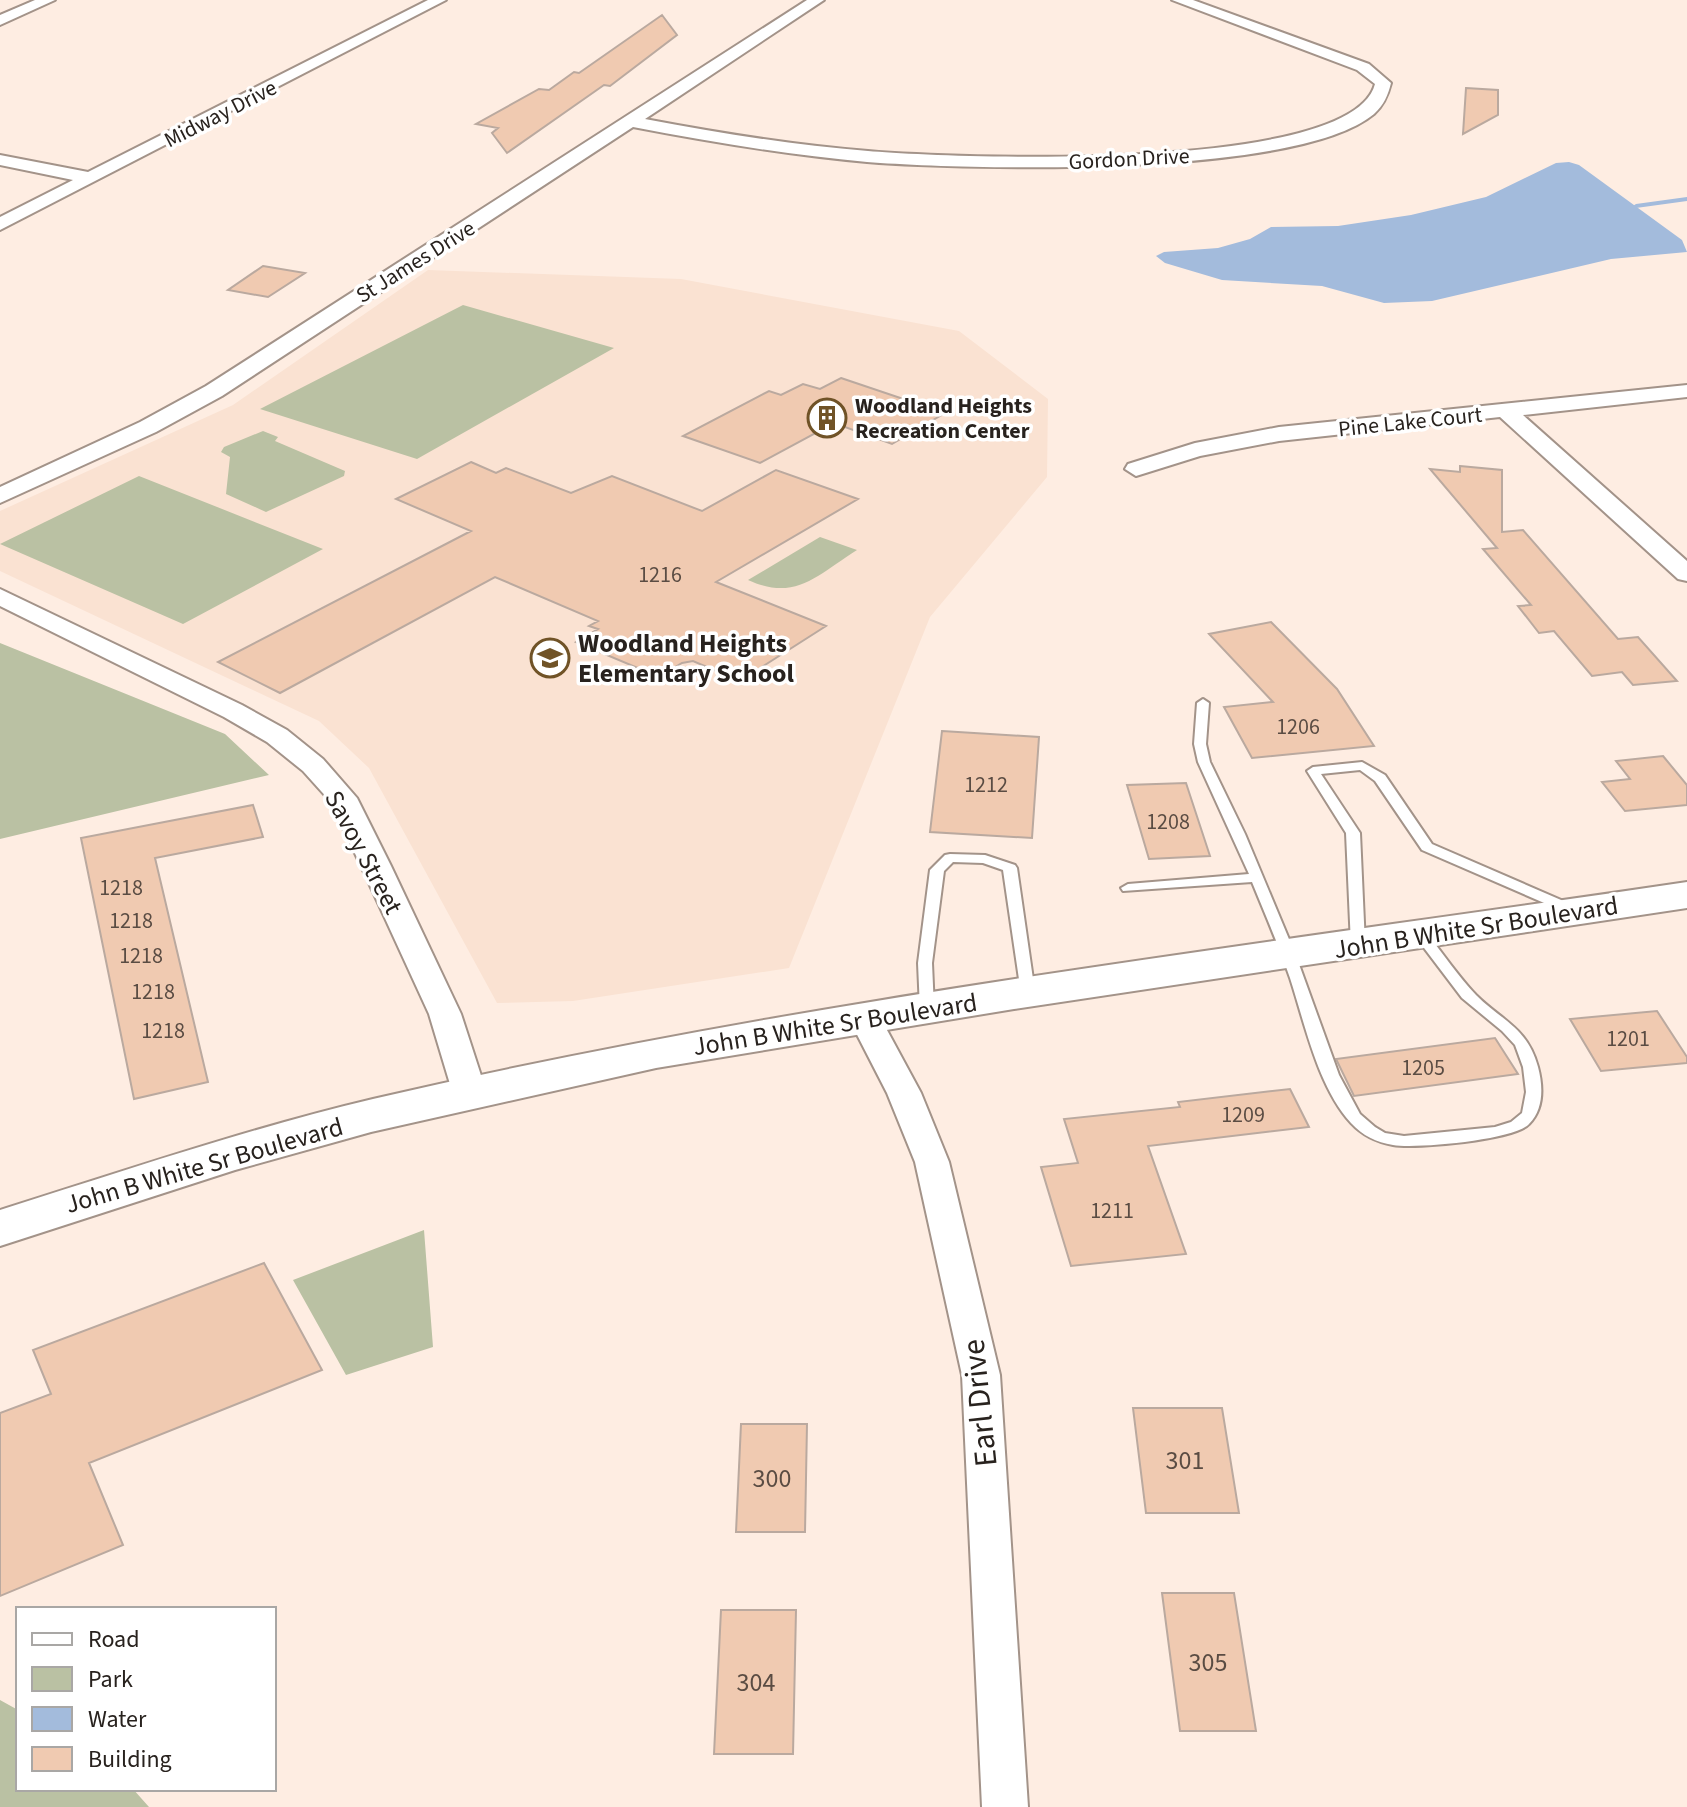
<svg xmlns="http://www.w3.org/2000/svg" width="1687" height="1807" font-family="'Source Sans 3',sans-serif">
	<rect width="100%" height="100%" fill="#feede2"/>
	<path fill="#fae2d2" d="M428 270 681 279 959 331 1048 399 1047 477 930 617 789 968 573 1001 497 1003 369 768 319 721 0 571V511L233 405Z"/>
	<path fill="#bac1a3" d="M463 305 614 348 417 459 260 409Z
		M263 431 278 437 275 441 345 471 344 476 266 512 226 494 230 457 221 452 224 447Z
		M139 476 323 549 183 624 0 544Z
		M820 537 857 550C817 575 796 602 748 580Z
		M0 643 225 734 269 775 0 839Z
		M424 1230 433 1347 346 1375 293 1280Z
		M0 1700 18 1710V1789H133L149 1807H0Z"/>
	<path fill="#a3bbdc" d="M1569 162 1579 165 1682 240 1687 252 1611 259 1432 301 1384 303 1322 286 1222 280 1165 263 1156 256 1164 252 1218 248 1250 239 1271 227 1338 226 1411 215 1486 197 1556 163Z"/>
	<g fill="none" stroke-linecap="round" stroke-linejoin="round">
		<path fill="#a3bbdc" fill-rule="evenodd" d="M1687 197V201L1636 208 1633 206 1636 204Z"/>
	</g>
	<path fill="#f0cab1" stroke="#baa99f" stroke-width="2" d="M662 15 677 35 610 86 604 85 507 153 492 133 498 128 476 124 539 89 549 90 574 72 579 73Z
		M1466 88 1498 90V115L1463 134Z
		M263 266 305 273 268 297 228 290Z
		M841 378 945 413 892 444 834 423 760 463 683 436 769 391 781 395 803 384 820 389Z
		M471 462 496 473 506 468 571 493 612 476 702 511 776 470 858 499 716 582 826 626 740 681 693 661 682 663 659 677 576 642 598 629 589 626 598 621 495 577 280 693 218 662 471 531 396 499Z
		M1460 466 1502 470V532L1523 530 1618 639 1638 637 1677 681 1633 685 1622 672 1592 676 1554 631 1539 633 1518 606 1531 605 1483 549 1497 548 1430 469 1460 472Z
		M1271 622 1337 689 1374 746 1252 758 1224 707 1273 702 1209 634Z
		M942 731 1039 737 1032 838 930 832Z
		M1663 756 1687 785V805L1625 811 1602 782 1630 779 1616 761Z
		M1186 783 1210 856 1149 859 1127 785Z
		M253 805 263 837 155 858 208 1082 134 1099 81 838Z
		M1657 1011 1687 1057V1063L1601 1071 1570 1019Z
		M1495 1038 1518 1074 1354 1096 1336 1059Z
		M1290 1089 1309 1127 1148 1146 1186 1254 1071 1266 1041 1167 1078 1163 1064 1119 1180 1107 1178 1102Z
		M264 1263 322 1370 89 1463 123 1545 0 1596V1413L51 1394 33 1350Z
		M1133 1408H1222L1239 1513H1146Z
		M741 1424H807L805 1532H736Z
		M1162 1593H1234L1256 1731H1180Z
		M721 1610H796L793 1754H714Z"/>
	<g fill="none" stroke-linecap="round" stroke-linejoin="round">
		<defs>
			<path id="service" d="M1203 699 1209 703 1206 744 1210 762 1245 834 1296 956 1339 1075 1360 1114 1375 1127 1385 1133 1404 1136 1495 1127 1511 1122 1522 1113 1526 1092 1523 1067 1515 1045 1502 1031 1462 998 1415 936 1422 932 1427 933C1443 954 1458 976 1476 995 1502 1021 1527 1027 1538 1067 1543 1086 1544 1109 1529 1124 1515 1140 1416 1149 1393 1145 1376 1142 1363 1136 1351 1123 1318 1087 1305 1024 1290 978 1279 946 1265 914 1252 882L1123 891 1121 888 1128 884 1249 874 1198 762 1194 744 1197 703Z
				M1362 762 1385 775 1432 844 1575 906 1577 909 1575 912H1565L1422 850 1375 781 1360 770 1321 774 1360 833 1365 945 1358 949 1353 948 1351 945 1346 833 1307 771 1313 767Z
				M950 854 985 855 1015 865 1017 868 1035 993 1033 996 1028 998 1021 993 1003 870 983 863 953 862 944 871 932 963 934 1009 927 1014 920 1009 918 963 930 870 945 855Z"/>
			<path id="minor" d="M35 0H55L0 25V15Z
				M428 0H446L0 230V217L73 180 0 165V155L88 172Z
				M807 0H824L645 119C719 133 793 145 868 151 948 158 1352 174 1375 84L1357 70 1172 0H1193L1369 64 1391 83C1388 95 1384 105 1374 114 1297 178 970 170 867 162 788 155 711 142 633 127L222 396 156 432 0 503V487L140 422 206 386Z
				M1687 385V397L1523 415 1687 561V581L1678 579 1500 417 1279 441 1200 456 1136 476 1125 469 1128 464 1195 443 1279 427Z
				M0 589 242 705 287 730 323 759 357 798 391 866 461 1014 487 1094 482 1102 470 1105 458 1102 453 1094 429 1014 361 866 330 801 303 771 267 742 224 717 0 606Z
				M865 1009 876 1012 881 1019 921 1093 949 1162 1000 1375 1028 1807H982L962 1375 915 1162 887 1093 849 1019 854 1012Z"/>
			<path id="secondary" d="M1687 882V908L1014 1009 656 1068 371 1132 235 1170 0 1246V1210C124 1171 247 1129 373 1099 805 998 1248 947 1687 882Z"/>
		</defs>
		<use href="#service" stroke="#a39389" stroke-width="4"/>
		<use href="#minor" stroke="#a39389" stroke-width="4"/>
		<use href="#secondary" stroke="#a39389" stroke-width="4"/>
		<use href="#service" fill="#fff" fill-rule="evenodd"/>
		<use href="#minor" fill="#fff" fill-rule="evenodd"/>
		<use href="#secondary" fill="#fff" fill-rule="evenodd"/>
	</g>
	<defs>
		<symbol id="building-ring" viewBox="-11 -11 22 22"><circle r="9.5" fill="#fff" stroke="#705327" stroke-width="1.5"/><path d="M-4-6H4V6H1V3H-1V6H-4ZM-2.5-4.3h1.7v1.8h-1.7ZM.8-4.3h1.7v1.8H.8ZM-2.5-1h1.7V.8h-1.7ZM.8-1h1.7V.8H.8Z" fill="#705327"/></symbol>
		<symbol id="school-ring" viewBox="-11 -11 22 22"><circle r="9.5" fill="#fff" stroke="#705327" stroke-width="1.5"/><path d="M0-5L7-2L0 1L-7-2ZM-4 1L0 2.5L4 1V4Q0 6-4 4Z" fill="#705327"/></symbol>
	</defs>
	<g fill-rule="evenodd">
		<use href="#building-ring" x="805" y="396" width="44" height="44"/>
		<use href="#school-ring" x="528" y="636" width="44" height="44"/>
	</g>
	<g text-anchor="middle" stroke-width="7" stroke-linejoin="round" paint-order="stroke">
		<g font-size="22" fill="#28221e" stroke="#fff">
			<text transform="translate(220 113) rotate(-27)" y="8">Midway Drive</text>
			<text transform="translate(1129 158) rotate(-3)" y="8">Gordon Drive</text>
			<text transform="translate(415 261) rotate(-32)" y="8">St James Drive</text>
			<text transform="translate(1410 421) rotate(-6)" y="8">Pine Lake Court</text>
		</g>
		<g font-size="22" font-weight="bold" fill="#28221e" stroke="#fff" text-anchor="start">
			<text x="855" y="413">Woodland Heights<tspan x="855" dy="25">Recreation Center</tspan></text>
		</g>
		<g font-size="22" fill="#5a4c43">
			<text x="660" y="582">1216</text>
			<text x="1298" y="734">1206</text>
			<text x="986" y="792">1212</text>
			<text x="1168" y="829">1208</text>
			<text x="121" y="895">1218</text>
			<text x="131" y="928">1218</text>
			<text x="141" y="963">1218</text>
			<text x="153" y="999">1218</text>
			<text x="163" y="1038">1218</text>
			<text x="1628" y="1046">1201</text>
			<text x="1423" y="1075">1205</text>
			<text x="1243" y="1122">1209</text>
			<text x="1112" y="1218">1211</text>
		</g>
		<g font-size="26" font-weight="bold" fill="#28221e" stroke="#fff" text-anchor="start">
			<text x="578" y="652">Woodland Heights<tspan x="578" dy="30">Elementary School</tspan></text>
		</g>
		<g font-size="26" fill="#28221e" stroke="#fff">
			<text transform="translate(364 852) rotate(62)" y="9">Savoy Street</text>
			<text transform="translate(1476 927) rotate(-9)" y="9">John B White Sr Boulevard</text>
			<text transform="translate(835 1024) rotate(-9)" y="9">John B White Sr Boulevard</text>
			<text transform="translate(204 1165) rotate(-16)" y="9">John B White Sr Boulevard</text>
		</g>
		<g font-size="26" fill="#5a4c43">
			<text x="1185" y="1469">301</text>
			<text x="772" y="1487">300</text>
			<text x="1208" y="1671">305</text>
			<text x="756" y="1691">304</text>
		</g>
		<g font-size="32" fill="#28221e" stroke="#fff">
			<text transform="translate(979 1403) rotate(-96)" y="11">Earl Drive</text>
		</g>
	</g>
	<rect x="16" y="1607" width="260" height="184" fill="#ffffff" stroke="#a9a7a5" stroke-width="2"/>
	<rect x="32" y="1633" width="40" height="12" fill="#ffffff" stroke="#a9a7a5" stroke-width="2"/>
	<text x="88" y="1647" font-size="24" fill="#28221e">Road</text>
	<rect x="32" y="1667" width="40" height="24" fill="#bac1a3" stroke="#a9a7a5" stroke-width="2"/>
	<text x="88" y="1687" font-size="24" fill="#28221e">Park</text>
	<rect x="32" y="1707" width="40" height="24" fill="#a3bbdc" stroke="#a9a7a5" stroke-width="2"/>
	<text x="88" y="1727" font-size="24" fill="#28221e">Water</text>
	<rect x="32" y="1747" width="40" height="24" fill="#f0cab1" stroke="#a9a7a5" stroke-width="2"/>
	<text x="88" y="1767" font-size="24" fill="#28221e">Building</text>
</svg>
